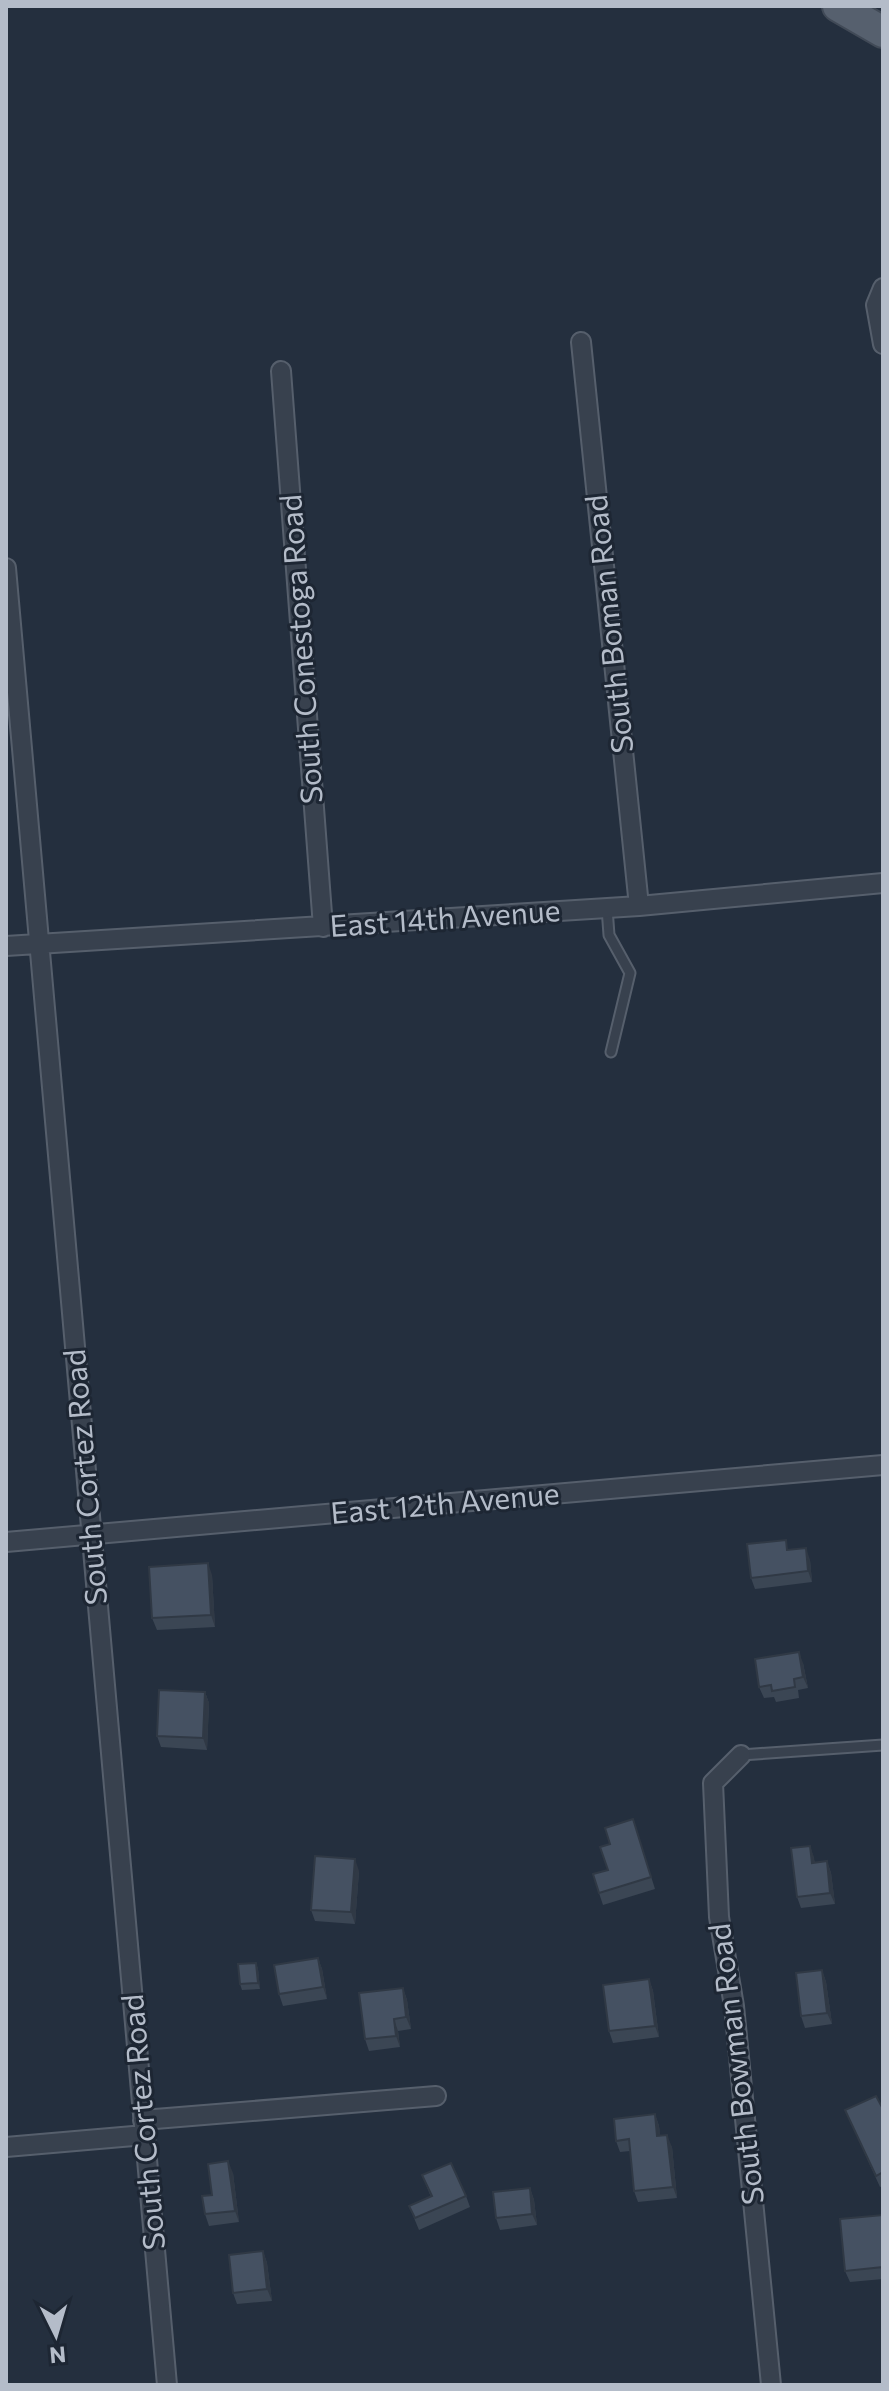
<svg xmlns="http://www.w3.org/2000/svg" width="889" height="2391" font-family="Commissioner,sans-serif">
	<rect width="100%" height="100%" fill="#242f3e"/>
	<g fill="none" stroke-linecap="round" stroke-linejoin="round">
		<defs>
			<path id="lane" d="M607 908 609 935 630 973 611 1052
				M741 1755 883 1745"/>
			<path id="street" d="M883 288 876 305 883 344
				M581 342 639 906
				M281 371 323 927
				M6 568 167 2385
				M6 946 639 906 883 883
				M6 1542 883 1465
				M741 1755 713 1783 719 1917 734 2006 771 2385
				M143 2120 436 2096
				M6 2147 145 2135"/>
			<path id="primary" d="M838 6 883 32"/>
		</defs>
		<use href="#lane" stroke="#565f6c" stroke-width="13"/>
		<use href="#street" stroke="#565f6c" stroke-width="22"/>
		<use href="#primary" stroke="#414a57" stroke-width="34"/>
		<use href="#lane" stroke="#38414e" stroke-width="9"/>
		<use href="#street" stroke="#38414e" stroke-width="18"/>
		<use href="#primary" stroke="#56606e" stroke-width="30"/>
	</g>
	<path fill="#3b4654" d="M789 1550 810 1560 812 1582 755 1589 751 1578Z
		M212 1575 215 1627 157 1630 152 1618Z
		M803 1663 808 1688 798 1690 799 1698 776 1702 774 1697 764 1698 759 1687Z
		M205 1692 209 1703 207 1750 161 1747 157 1736Z
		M633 1819 655 1889 603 1905 599 1893 608 1870 610 1844Z
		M810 1846 815 1863 827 1861 831 1873 835 1904 801 1908 797 1897Z
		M359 1871 355 1924 315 1921 311 1910Z
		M318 1958 322 1969 327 1999 283 2006 279 1994Z
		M256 1963 258 1969 260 1989 242 1990 240 1984Z
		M822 1970 826 1982 832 2024 805 2028 801 2016Z
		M649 1979 653 1991 659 2037 613 2043 609 2031Z
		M403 1988 407 2000 411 2029 398 2031 400 2047 369 2051 365 2039Z
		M883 2109V2186L880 2187 845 2110Z
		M655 2114 659 2126 660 2136 672 2147 677 2198 638 2202 634 2191 630 2151 620 2152 616 2141Z
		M233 2173 239 2222 209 2226 205 2214 212 2195Z
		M422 2175 466 2196 470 2207 419 2230 409 2206 431 2197Z
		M530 2188 534 2200 537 2225 500 2230 496 2218Z
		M883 2215V2279L850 2282 845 2271Z
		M263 2251 267 2263 272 2301 237 2304 233 2293Z"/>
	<path fill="#303945" d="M806 1548 810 1560 812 1582 808 1571Z
		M208 1563 212 1575 215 1627 211 1615Z
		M799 1652 803 1663 808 1688 803 1677Z
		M205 1692 209 1703 207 1750 203 1738Z
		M810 1846 814 1857 816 1875 812 1863Z
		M355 1859 359 1871 355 1924 351 1912Z
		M827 1861 831 1873 835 1904 830 1893Z
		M318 1958 322 1969 327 1999 323 1987Z
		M256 1963 258 1969 260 1989 258 1983Z
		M822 1970 826 1982 832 2024 827 2013Z
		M649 1979 653 1991 659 2037 655 2026Z
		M403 1988 407 2000 411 2029 406 2017Z
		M394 2019 398 2031 400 2047 396 2036Z
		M655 2114 659 2126 662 2148 657 2136Z
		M667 2135 672 2147 677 2198 673 2187Z
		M228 2161 233 2173 239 2222 235 2211Z
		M530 2188 534 2200 537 2225 532 2214Z
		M263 2251 267 2263 272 2301 267 2289Z"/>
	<path fill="#455162" stroke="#303945" stroke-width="2" d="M786 1540 787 1550 806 1548 808 1571 751 1578 747 1544Z
		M208 1563 211 1615 152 1618 149 1567Z
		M799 1652 803 1677 794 1679 795 1687 772 1691 771 1685 759 1687 755 1659Z
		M159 1690 205 1692 203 1738 157 1736Z
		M633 1819 651 1877 599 1893 593 1874 608 1870 600 1847 610 1844 605 1828Z
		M810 1846 812 1863 827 1861 830 1893 797 1897 791 1848Z
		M315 1856 355 1859 351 1912 311 1910Z
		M318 1958 323 1987 279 1994 274 1965Z
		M256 1963 258 1983 240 1984 238 1964Z
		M822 1970 827 2013 801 2016 796 1973Z
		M649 1979 655 2026 609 2031 603 1985Z
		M403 1988 406 2017 394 2019 396 2036 365 2039 359 1993Z
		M876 2096 883 2109V2172L876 2176 845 2110Z
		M655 2114 657 2136 667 2135 673 2187 634 2191 629 2139 616 2141 614 2119Z
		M228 2161 235 2211 205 2214 202 2196 212 2195 208 2164Z
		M451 2163 466 2196 415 2218 409 2206 432 2196 422 2175Z
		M530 2188 532 2214 496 2218 493 2192Z
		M883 2215V2267L845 2271 840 2219Z
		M263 2251 267 2289 233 2293 229 2255Z"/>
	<g text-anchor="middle" stroke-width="6" stroke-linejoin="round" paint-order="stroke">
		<g font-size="30" fill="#b4bcc9" stroke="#1d2633">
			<text transform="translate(610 624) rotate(-96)" y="10">South Boman Road</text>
			<text transform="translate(302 649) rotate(-94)" y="10">South Conestoga Road</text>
			<text transform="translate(445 919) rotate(-4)" y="10">East 14th Avenue</text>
			<text transform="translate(86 1477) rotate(-95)" y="10">South Cortez Road</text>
			<text transform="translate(445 1504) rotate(-5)" y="10">East 12th Avenue</text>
			<text transform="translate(737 2064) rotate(-97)" y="10">South Bowman Road</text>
			<text transform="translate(144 2122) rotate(-95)" y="10">South Cortez Road</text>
		</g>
	</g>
	<rect width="889" height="2391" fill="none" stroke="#b4bcc9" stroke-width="16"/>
	<g transform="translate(56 2335) rotate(175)" stroke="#1d2633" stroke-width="6" paint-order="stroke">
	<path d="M0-6L14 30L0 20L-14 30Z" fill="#b4bcc9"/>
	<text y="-12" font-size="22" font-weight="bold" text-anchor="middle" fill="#b4bcc9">N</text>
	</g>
</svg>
